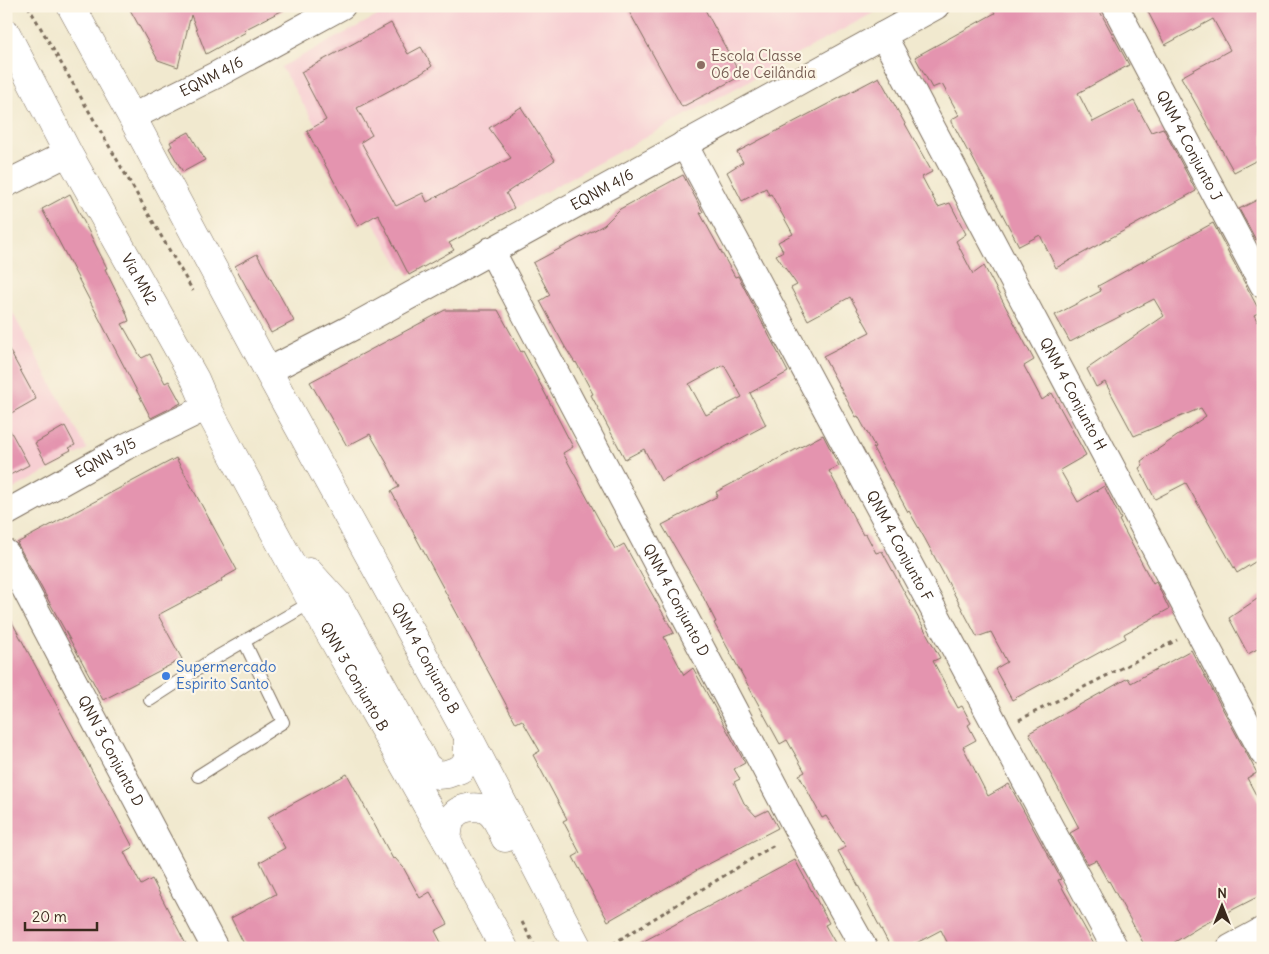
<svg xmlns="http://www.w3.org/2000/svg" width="1269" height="954" font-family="Delius,sans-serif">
	<rect width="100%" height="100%" fill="#fcf5e5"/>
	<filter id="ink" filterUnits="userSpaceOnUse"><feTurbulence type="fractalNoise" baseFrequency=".02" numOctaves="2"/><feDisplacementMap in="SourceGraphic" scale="10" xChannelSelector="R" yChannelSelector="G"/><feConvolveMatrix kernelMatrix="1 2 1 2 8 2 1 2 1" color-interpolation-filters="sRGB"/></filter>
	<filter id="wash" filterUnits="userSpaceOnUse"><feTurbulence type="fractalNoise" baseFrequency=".0096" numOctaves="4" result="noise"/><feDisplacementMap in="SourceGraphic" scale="20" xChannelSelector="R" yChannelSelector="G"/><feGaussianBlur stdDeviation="1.12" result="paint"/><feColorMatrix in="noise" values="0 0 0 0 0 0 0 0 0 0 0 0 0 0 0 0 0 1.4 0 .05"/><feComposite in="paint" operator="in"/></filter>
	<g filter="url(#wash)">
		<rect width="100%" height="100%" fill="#f1e9cf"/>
		<path fill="#f7cfd3" d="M396 6H886L402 270 281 67Z
			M6 301 87 449 6 493Z"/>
		<g id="blocks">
			<path fill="#e494af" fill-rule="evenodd" d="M128 6H291L244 30 246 32 206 54 191 15 178 67 158 60Z
				M626 6H703L741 76 682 107Z
				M991 6H1097L1129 65 1078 93 1093 122 1134 101 1151 132 1163 128 1196 191 1056 268 1040 235 1019 246 969 151 968 152 952 122V119L959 115 942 84 932 88 915 57 995 13Z
				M1145 6H1263V157L1234 172 1181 77 1230 50 1213 19 1165 45Z
				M391 23 408 54 421 47 432 66 422 73 357 108 372 135 361 142 396 206 423 193 427 202 511 158 489 128 521 107 555 160 506 193 514 208 449 243 454 250 409 275 378 214 358 226 307 131 326 120 301 72Z
				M879 77 932 172 922 177 938 207 950 203 966 234 956 241 973 274 984 266 1034 360 1024 366 1042 400 1052 393 1086 455 1060 470 1078 502 1104 486 1121 519 1119 520 1153 584 1156 582 1169 609 1124 634 1126 638 1012 700 995 669 1007 662 991 632 977 637 925 539 909 511 908 512 873 448 875 447 858 416 856 417 823 356 870 332 850 297 808 320 791 288 797 285 776 255 783 251 778 242 793 234 771 194 769 195 766 188 742 201 727 172 743 162 737 152Z
				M189 132 205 160 183 172 169 148 172 146 170 142Z
				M683 175 703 212 700 213 735 277 738 276 788 372 750 393 766 425 661 481 644 449 625 459 591 395 593 394 576 362 575 363 565 347 540 301 550 295 533 263 604 225 620 209ZM724 365 742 397 706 415 689 384Z
				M70 194 107 268 105 269 126 312 129 321 122 324 140 356 142 358 150 354 165 383 169 381 181 403 151 418 42 209Z
				M1263 197V237L1256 240 1239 209Z
				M1213 223 1260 312 1254 315 1263 331V557L1237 573 1186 483 1155 499 1139 468 1143 465 1141 461 1206 416 1201 408 1134 436 1105 382 1096 387 1087 369 1164 316 1154 299 1070 342 1055 315 1101 291 1098 286Z
				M257 254 294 321 271 333 235 266Z
				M445 310H498L521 352 523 351 573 447 563 453 597 516 615 549 624 544 674 633 664 637 684 675 693 668 745 763 734 769 740 779 734 782 744 803 756 816 768 810 778 828 701 868 608 921 573 857 580 853 563 821 567 819 533 755 540 751 522 720 516 723 391 491 399 487 388 465 370 434 347 446 310 382Z
				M6 344 36 399 6 416Z
				M6 423 29 465 6 477Z
				M65 426 75 445 69 448 71 450 46 463 35 443Z
				M823 435 839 466 829 471 863 535 866 534 876 553 882 551 940 658 933 661 958 708 962 706 971 723 968 725 976 740 963 747 988 796 1009 784 1061 879 1058 880 1096 948H950L941 930 907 948H891L850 870 849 871 838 851 846 847 826 816 822 818 799 775 805 772 787 740 780 744 714 623 716 622 697 585 662 525 718 496 716 492Z
				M176 458 237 570 221 579 222 581 158 615 182 659 103 700 17 543Z
				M1263 595V646L1248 654 1229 618Z
				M6 611 133 847 124 852 141 885 152 879 188 948H6Z
				M1191 650 1257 773 1247 778 1263 808V894L1201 926 1165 948H1146L1109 881 1108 882 1096 860 1087 864 1070 833 1079 828 1029 733 1128 678 1131 683Z
				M347 774 393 859 395 858 403 867 420 898 430 892 448 924 435 931 444 948H246L231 918 276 894 260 862 285 848 268 817Z
				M795 860 829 923 825 925 838 948H631Z"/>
		</g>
	</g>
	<g filter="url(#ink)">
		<use href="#blocks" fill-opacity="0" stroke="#7b6d5c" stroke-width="1"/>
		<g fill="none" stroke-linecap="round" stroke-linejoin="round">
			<defs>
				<path id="service" d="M150 700 210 661 312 602
					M198 776 283 722 244 641"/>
				<g id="minor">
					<path id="s1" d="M1115 6 1263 285"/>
					<path id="s2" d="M883 35 1263 753"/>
					<path id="s3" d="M132 117 216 75 342 6"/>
					<path id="s4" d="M684 144 1115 948"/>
					<path d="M6 184 68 153"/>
					<path id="s5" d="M491 250 798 831 864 948"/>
					<path id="s6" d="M268 371 353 327 936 6"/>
					<path id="s7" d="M6 513 125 447 207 407"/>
					<path id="s8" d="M6 553 215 948"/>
					<path d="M1230 948 1263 930"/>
				</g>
				<g id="secondary">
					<path id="s9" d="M71 6 132 117 268 371 468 736 578 948"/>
					<path id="s10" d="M6 33 68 153 195 379 207 407 312 602 447 841 504 948"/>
					<path d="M309 572 337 603 426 766 437 775 447 774 461 769 468 759V736"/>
					<path d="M447 841C448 834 448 824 452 818 458 807 478 804 488 811 496 816 501 829 505 838"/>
				</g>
			</defs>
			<use href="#service" stroke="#7b6d5c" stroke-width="14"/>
			<use href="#minor" stroke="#7b6d5c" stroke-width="28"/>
			<use href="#secondary" stroke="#7b6d5c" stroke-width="29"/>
			<path stroke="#7b6d5c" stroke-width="3" stroke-dasharray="4 4" stroke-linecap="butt" d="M28 6 193 291
				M1019 720 1177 640
				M522 922 536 948
				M606 948 776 844"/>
			<use href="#service" stroke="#fff" stroke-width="12"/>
			<use href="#minor" stroke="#fff" stroke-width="26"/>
			<use href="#secondary" stroke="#fff" stroke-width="28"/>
		</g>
	</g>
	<circle fill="#8d6e63" stroke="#fcf5e5" stroke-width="2" cx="701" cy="65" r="5"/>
	<circle fill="#3f7fe0" stroke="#fcf5e5" stroke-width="2" cx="166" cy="676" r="5"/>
	<g text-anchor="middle" stroke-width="4.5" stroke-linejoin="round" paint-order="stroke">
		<g font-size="15" fill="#785e54" stroke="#fcf5e5" text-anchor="start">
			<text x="711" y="61">Escola Classe<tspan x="711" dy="17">06 de Ceilândia</tspan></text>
		</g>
		<g font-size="15" fill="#3b2a1e" stroke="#fcf5e5">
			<text dy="5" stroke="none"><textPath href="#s3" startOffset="89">EQNM 4/6</textPath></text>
			<text dy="5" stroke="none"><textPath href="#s1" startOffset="158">QNM 4 Conjunto J</textPath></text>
			<text dy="5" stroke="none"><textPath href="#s6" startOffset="380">EQNM 4/6</textPath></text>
			<text dy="5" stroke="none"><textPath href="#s10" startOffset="280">Via MN2</textPath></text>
			<text dy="5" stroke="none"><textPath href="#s2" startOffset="406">QNM 4 Conjunto H</textPath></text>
			<text dy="5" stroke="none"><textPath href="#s7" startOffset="114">EQNN 3/5</textPath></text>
			<text dy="5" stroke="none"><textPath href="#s4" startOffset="456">QNM 4 Conjunto F</textPath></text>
			<text dy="5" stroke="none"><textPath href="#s5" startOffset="396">QNM 4 Conjunto D</textPath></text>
			<text dy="5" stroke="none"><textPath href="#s9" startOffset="742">QNM 4 Conjunto B</textPath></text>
			<text dy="5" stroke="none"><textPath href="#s10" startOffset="732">QNN 3 Conjunto B</textPath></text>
			<text dy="5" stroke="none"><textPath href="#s8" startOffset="224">QNN 3 Conjunto D</textPath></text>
		</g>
		<g font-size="15" fill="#366cbe" stroke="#fcf5e5" text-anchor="start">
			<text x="176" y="672">Supermercado<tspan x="176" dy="17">Espirito Santo</tspan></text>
		</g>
	</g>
	<rect width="1269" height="954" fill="none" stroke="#fcf5e5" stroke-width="25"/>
	<g transform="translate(1222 906)" stroke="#fcf5e5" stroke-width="4" paint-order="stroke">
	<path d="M0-4L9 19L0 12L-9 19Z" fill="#3b2a1e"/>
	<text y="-8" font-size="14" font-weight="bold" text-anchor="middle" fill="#3b2a1e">N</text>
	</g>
	<path d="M25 922v8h72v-8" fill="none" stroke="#3b2a1e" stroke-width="2.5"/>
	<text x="32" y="922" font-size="15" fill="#3b2a1e" stroke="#fcf5e5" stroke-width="4" paint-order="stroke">20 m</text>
</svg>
